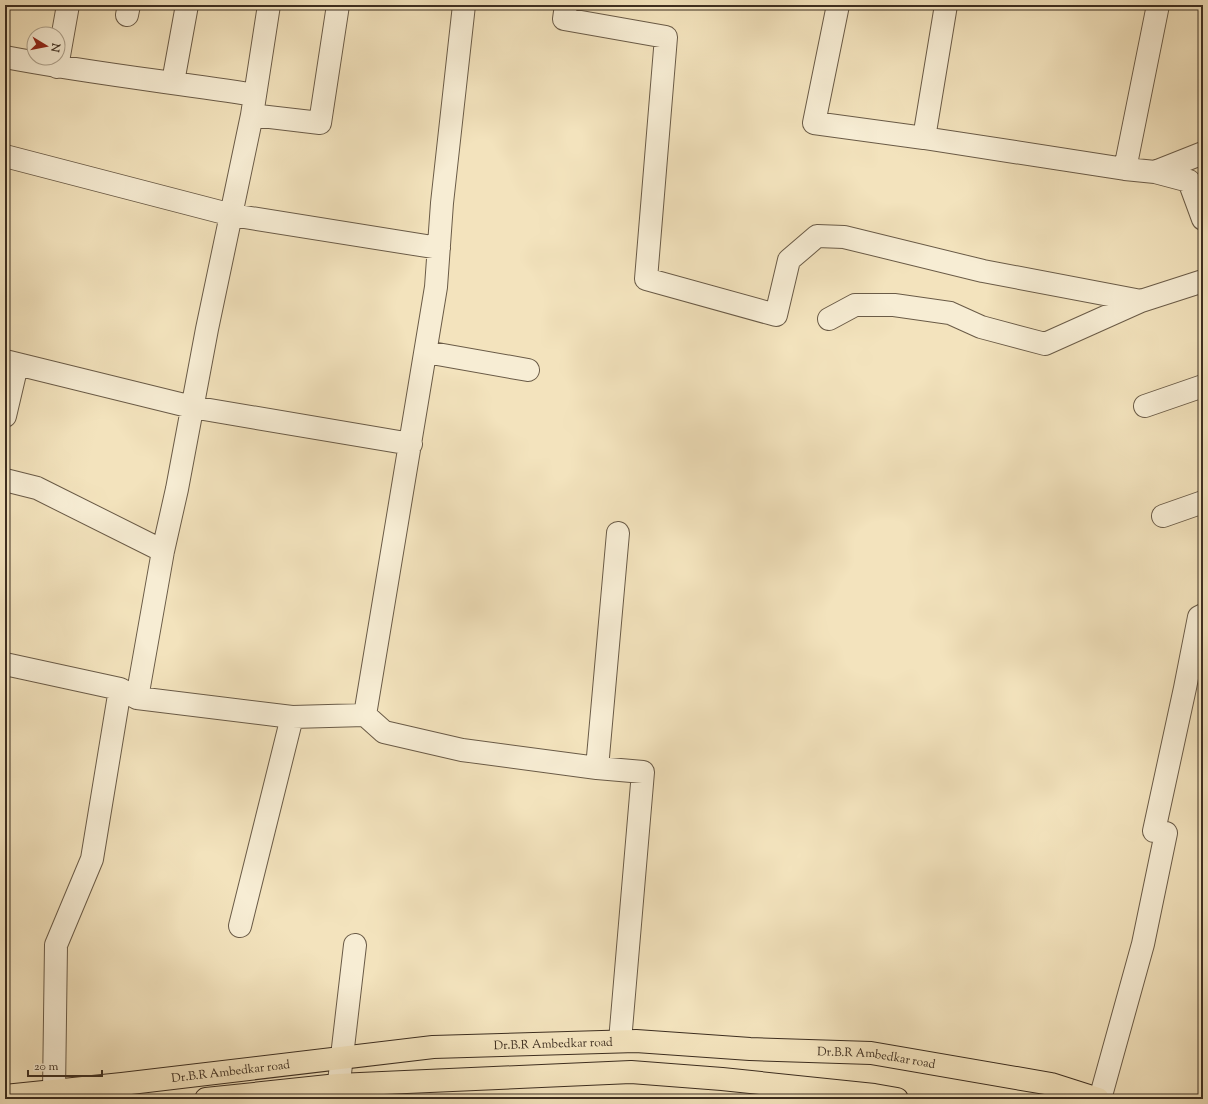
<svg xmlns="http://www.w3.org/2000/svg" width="1208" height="1104" font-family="'Sorts Mill Goudy',serif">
	<rect width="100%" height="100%" fill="#f3e3bd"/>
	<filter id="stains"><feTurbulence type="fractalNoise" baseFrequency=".005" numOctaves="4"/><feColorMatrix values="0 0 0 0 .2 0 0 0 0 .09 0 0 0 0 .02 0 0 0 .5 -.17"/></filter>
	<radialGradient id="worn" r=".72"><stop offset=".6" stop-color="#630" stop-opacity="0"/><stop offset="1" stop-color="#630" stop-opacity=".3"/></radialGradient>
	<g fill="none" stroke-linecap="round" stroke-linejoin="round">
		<defs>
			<path id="minor" d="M269 5 252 115 320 123 338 5
				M566 5 564 19 666 37 646 279 776 315 789 260 817 236 844 237 983 271 1141 301 1045 344 981 327 950 313 894 305H855L829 319
				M838 5 814 123 924 138
				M946 5 924 138 1125 169
				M1158 5 1125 169 1155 172 1189 181 1203 219
				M127 15 129 5
				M5 57C88 73 172 82 255 95
				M57 67 68 5
				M173 82 187 5
				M5 156 232 215 439 248
				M1155 172 1203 153
				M1141 301 1203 281
				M426 352 528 370
				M5 361 192 407 411 444
				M1145 406 1203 386
				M5 416 17 365
				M5 480 37 488 163 551
				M1163 516 1203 502
				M5 664 120 689
				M137 698 292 717
				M365 715 384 732 462 750 597 768 643 772 620 1041
				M597 768 618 533
				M240 926 292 717 365 715 436 287 442 203 464 5
				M54 1091 56 945 92 859 120 689 137 698 163 551 177 489 207 329 252 115
				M337 1099 355 945
				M1100 1099 1143 944 1166 833 1154 831 1185 688 1199 617 1203 615"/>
			<g id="major">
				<path id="s1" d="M5 1096 122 1084 433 1047 636 1041 750 1049 871 1053 1051 1084 1098 1099"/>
				<path d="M206 1099 338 1085 631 1072 722 1079 874 1095 897 1099"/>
			</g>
		</defs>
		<use href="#minor" stroke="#6a5b47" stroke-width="24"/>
		<use href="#major" stroke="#3d2e20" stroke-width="24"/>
		<use href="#minor" stroke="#f7edd4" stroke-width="22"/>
		<use href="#major" stroke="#f3e3bd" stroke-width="22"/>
	</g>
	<g text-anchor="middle" stroke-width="3.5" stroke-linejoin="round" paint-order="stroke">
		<g font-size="12" fill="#3d2e20" stroke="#f7edd4">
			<text dy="4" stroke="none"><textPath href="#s1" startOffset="551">Dr.B.R Ambedkar road</textPath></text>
			<text dy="4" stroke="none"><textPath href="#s1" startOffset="875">Dr.B.R Ambedkar road</textPath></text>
			<text dy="4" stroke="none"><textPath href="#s1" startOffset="227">Dr.B.R Ambedkar road</textPath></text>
		</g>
	</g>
	<rect width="1208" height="1104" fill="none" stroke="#f3e3bd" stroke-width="20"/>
	<rect x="6" y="6" width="1196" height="1092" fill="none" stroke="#3d2e20" stroke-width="2"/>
	<rect x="10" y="10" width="1188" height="1084" fill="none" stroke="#3d2e20"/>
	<g transform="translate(46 46) rotate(100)"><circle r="19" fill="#f7edd4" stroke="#ada18c"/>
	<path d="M0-3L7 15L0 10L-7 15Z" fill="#8f2418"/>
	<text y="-6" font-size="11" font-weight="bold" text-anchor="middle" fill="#3d2e20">N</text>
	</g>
	<path d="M28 1070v6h74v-6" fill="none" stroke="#3d2e20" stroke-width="2"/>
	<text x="34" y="1070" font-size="12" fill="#3d2e20" stroke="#f7edd4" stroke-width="3" paint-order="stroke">20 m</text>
	<rect width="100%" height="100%" filter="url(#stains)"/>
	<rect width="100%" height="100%" fill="url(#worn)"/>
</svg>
